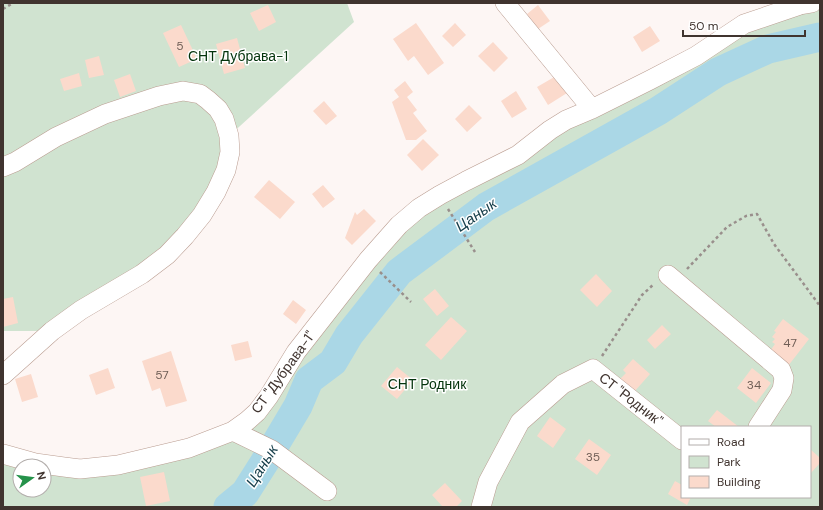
<svg xmlns="http://www.w3.org/2000/svg" width="823" height="510" font-family="'DM Sans',sans-serif">
	<rect width="100%" height="100%" fill="#fdf6f4"/>
	<path fill="#d0e3d0" fill-rule="evenodd" d="M3 3H347L354 22 229 136 230 152 185 236 52 331H3Z
		M820 3V507H3V454L64 467 233 431 399 225 744 24ZM682 427H810V497H682ZM20 466H44V490H20Z"/>
	<g fill="none" stroke-linecap="round" stroke-linejoin="round">
		<path stroke="#aad7e6" stroke-width="29" d="M228 507 245 493 264 463 298 406 309 380 333 362 349 335 399 272 486 207 658 111 718 72 768 49 820 37"/>
	</g>
	<path fill="#fbdacc" d="M268 5 276 22 259 31 250 13Z
		M538 5 550 21 538 29 527 14Z
		M416 23 444 63 428 75 414 56 408 61 393 39Z
		M455 23 466 35 453 47 442 36Z
		M181 25 197 59 179 67 163 33Z
		M650 26 660 41 642 52 633 37Z
		M237 38 245 68 224 74 216 44Z
		M493 42 508 58 494 72 478 56Z
		M99 56 104 75 89 78 85 60Z
		M79 73 82 86 64 91 60 79Z
		M130 74 136 91 120 97 114 80Z
		M556 76 567 93 548 105 537 87Z
		M405 81 413 92 407 97 417 110 413 113 427 131 416 140H406L392 102 399 97 394 90Z
		M516 91 527 109 512 118 501 101Z
		M324 101 337 116 326 125 313 111Z
		M469 105 482 118 467 132 455 119Z
		M423 139 439 155 422 171 407 155Z
		M269 180 295 202 280 219 254 197Z
		M323 185 335 199 323 208 312 194Z
		M364 209 376 221 352 245 345 238 355 212 357 215Z
		M596 274 612 291 597 307 580 290Z
		M435 289 449 306 437 316 423 299Z
		M13 297 18 323 3 327V299Z
		M293 300 306 310 296 324 283 314Z
		M451 317 467 331 441 360 425 345Z
		M783 319 809 339 788 366 770 351 775 344 772 342 775 339 772 337 776 332 774 331Z
		M662 325 671 334 655 349 647 340Z
		M248 341 252 357 235 361 231 345Z
		M171 351 187 401 166 407 160 388 152 391 142 361Z
		M633 359 650 374 634 392 620 379 626 373 623 370Z
		M397 367 413 380 397 399 381 386Z
		M108 368 115 388 96 395 89 375Z
		M752 368 771 383 756 403 737 388Z
		M31 374 38 397 22 402 15 379Z
		M717 410 739 427H716L708 421Z
		M550 417 566 429 553 448 537 436Z
		M589 439 611 455 597 475 575 459Z
		M810 449 820 458V463L810 474Z
		M164 472 170 501 146 506 140 477Z
		M675 481 682 485V497H691L687 505 668 494Z
		M445 483 462 501 456 507H443L432 495Z"/>
	<g fill="none" stroke-linecap="round" stroke-linejoin="round">
		<defs>
			<path id="minor" d="M505 3 592 109
				M3 167 15 162 56 137 105 114 159 96 183 91 200 94 208 100 218 109 224 119 229 136 230 152 226 170 216 192 202 215 185 236 167 255 142 274 81 310 52 331 3 375
				M668 275 781 370 784 378 782 390 758 427
				M233 431 272 450 327 491
				M3 454 35 463 64 467 80 469 118 465 189 448 233 431 247 421 257 412 269 396 296 352 368 260 399 225 419 208 440 195 466 181 518 155 550 130 566 120 592 109 650 80 696 56 744 24 800 5 812 3
				M481 507 488 482 520 422 563 384 593 369 682 440"/>
		</defs>
		<use href="#minor" stroke="#ba9d91" stroke-width="20"/>
		<path stroke="#998f8c" stroke-width="2.5" stroke-dasharray="3 3" stroke-linecap="butt" d="M3 9 13 3
			M448 209 475 252
			M687 269 727 227 746 216 757 214 774 244 820 306
			M380 272 411 302
			M602 356 642 295 654 284"/>
		<use href="#minor" stroke="#fff" stroke-width="19"/>
	</g>
	<g text-anchor="middle" stroke-width="3" stroke-linejoin="round" paint-order="stroke">
		<g font-size="12" fill="#6f5e56">
			<text x="180" y="50">5</text>
			<text x="790" y="347">47</text>
			<text x="162" y="379">57</text>
			<text x="754" y="389">34</text>
			<text x="593" y="461">35</text>
		</g>
		<g font-size="14" fill="#03330c" stroke="#fff">
			<text x="238" y="61">СНТ Дубрава-1</text>
			<text x="427" y="389">СНТ Родник</text>
		</g>
		<g font-size="14" fill="#40342f" stroke="#fff">
			<text transform="translate(283 372) rotate(-54)" y="5">СТ "Дубрава-1"</text>
			<text transform="translate(631 399) rotate(38)" y="5">СТ "Родник"</text>
		</g>
		<g font-size="15" font-style="italic" fill="#18404c" stroke="#fff">
			<text transform="translate(476 215) rotate(-35)" y="5">Цанык</text>
			<text transform="translate(262 466) rotate(-58)" y="5">Цанык</text>
		</g>
	</g>
	<rect width="823" height="510" fill="none" stroke="#40342f" stroke-width="8"/>
	<rect x="681" y="426" width="130" height="72" fill="#ffffff" stroke="#b3aeac"/>
	<rect x="689" y="439" width="20" height="6" fill="#ffffff" stroke="#b3aeac"/>
	<text x="717" y="446" font-size="12" fill="#40342f">Road</text>
	<rect x="689" y="456" width="20" height="12" fill="#d0e3d0" stroke="#b3aeac"/>
	<text x="717" y="466" font-size="12" fill="#40342f">Park</text>
	<rect x="689" y="476" width="20" height="12" fill="#fbdacc" stroke="#b3aeac"/>
	<text x="717" y="486" font-size="12" fill="#40342f">Building</text>
	<g transform="translate(32 478) rotate(76)"><circle r="19" fill="#ffffff" stroke="#b3aeac"/>
	<path d="M0-3L7 15L0 10L-7 15Z" fill="#25924a"/>
	<text y="-6" font-size="11" font-weight="bold" text-anchor="middle" fill="#40342f">N</text>
	</g>
	<path d="M683 30v6h122v-6" fill="none" stroke="#40342f" stroke-width="2"/>
	<text x="689" y="30" font-size="12" fill="#40342f" stroke="#ffffff" stroke-width="3" paint-order="stroke">50 m</text>
</svg>
